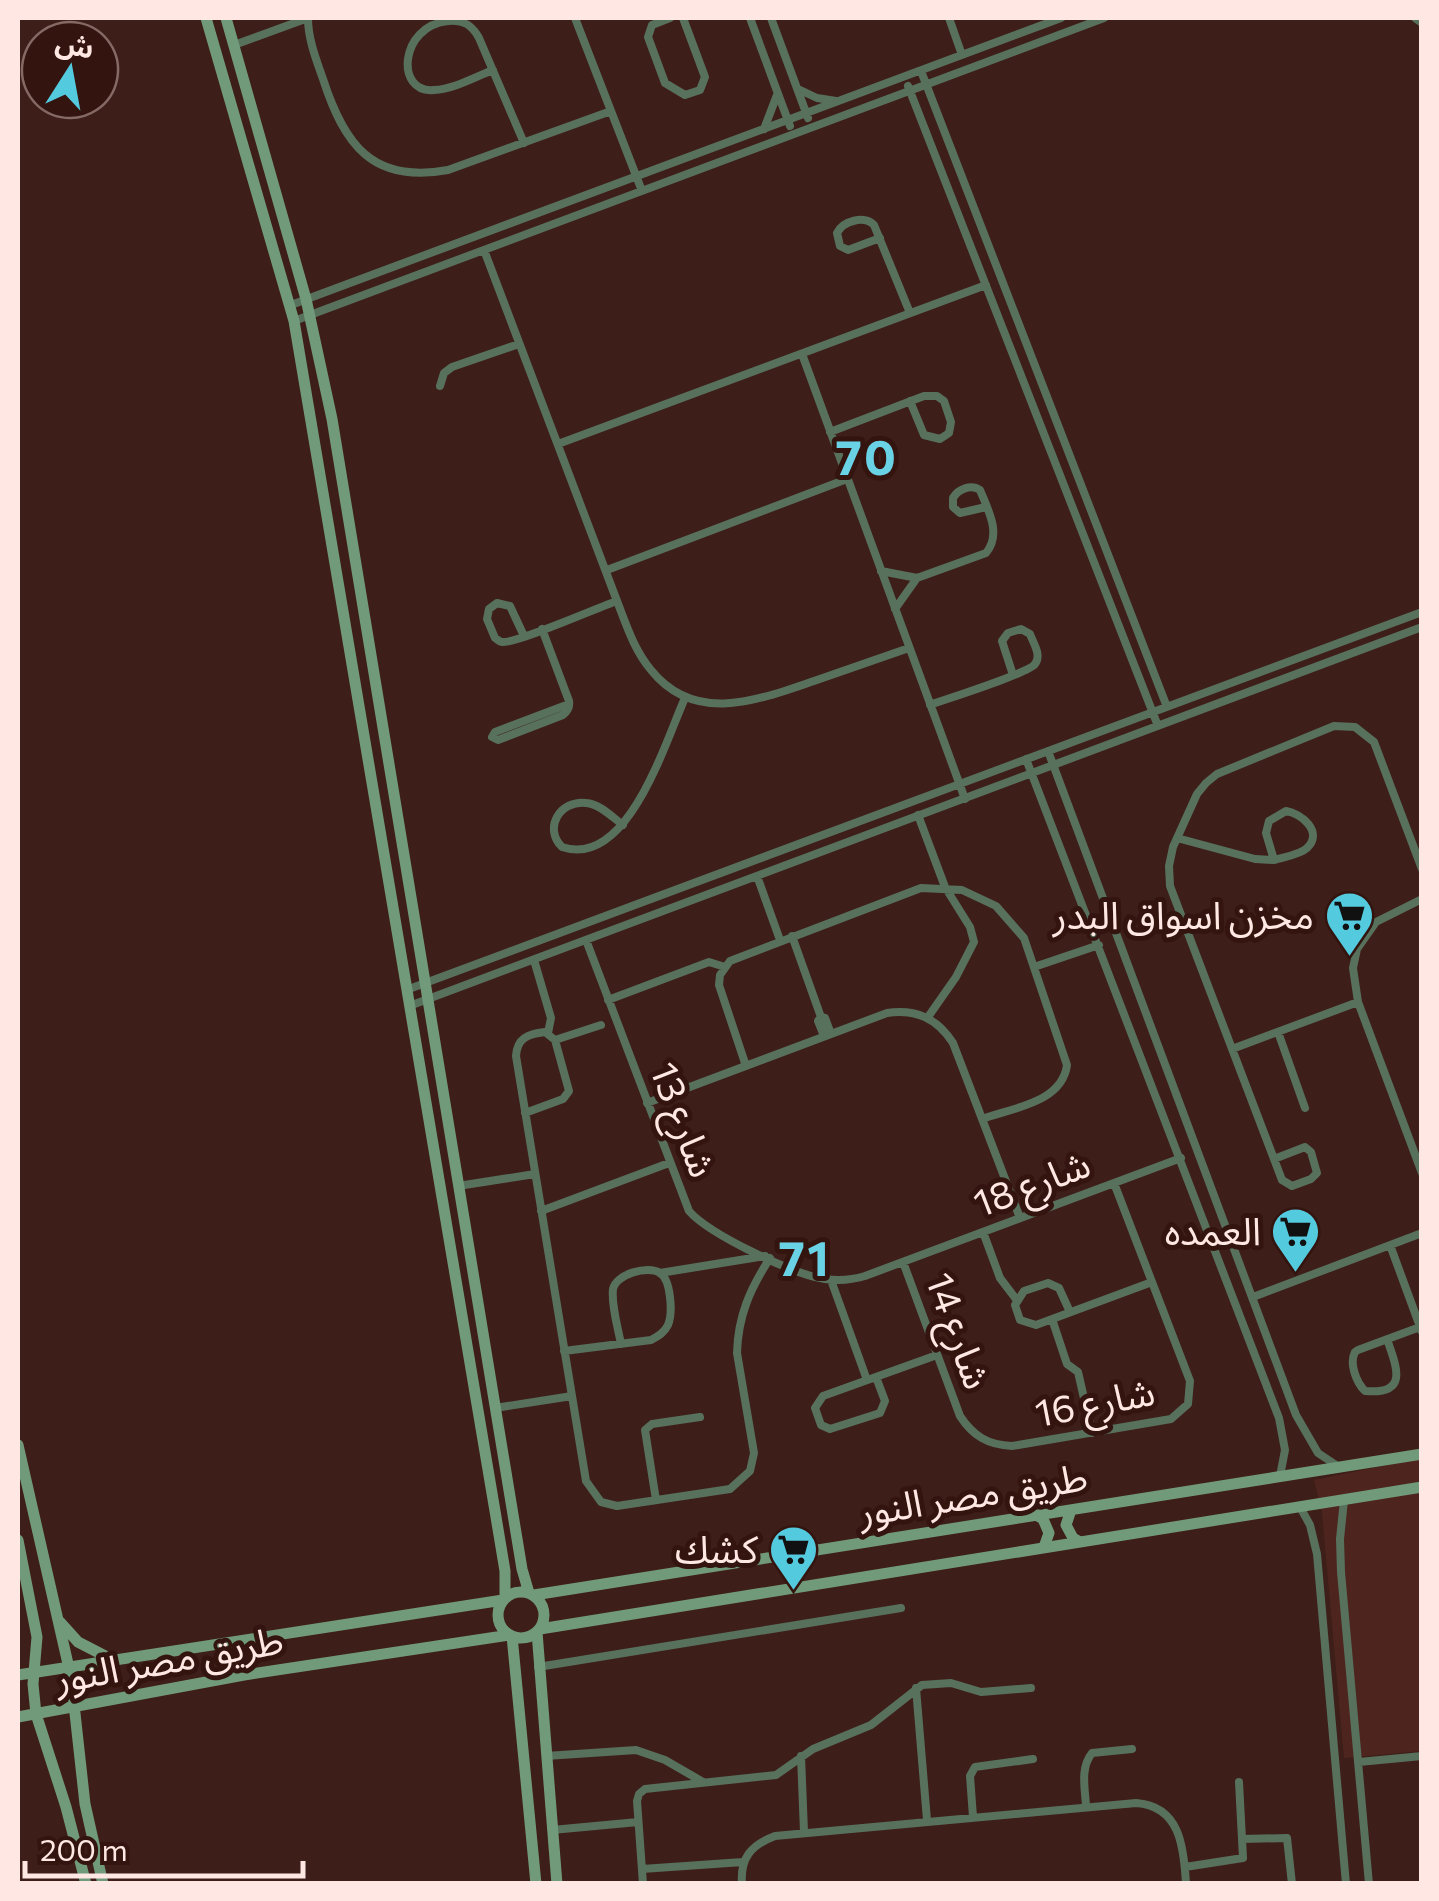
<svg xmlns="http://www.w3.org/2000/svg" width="1439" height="1901" font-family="Commissioner,'Noto Sans Arabic',sans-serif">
	<rect width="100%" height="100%" fill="#3e1e18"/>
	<path fill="#4d251e" d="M1421 1458V1751L1344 1758 1322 1512 1314 1480Z"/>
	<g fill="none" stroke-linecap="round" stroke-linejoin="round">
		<path stroke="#57715d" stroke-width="8" d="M308 18C308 39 316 59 323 79 344 144 372 184 448 170L611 111
			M575 18 642 191
			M670 18 652 25 648 37 665 83 685 95 700 90 705 77 683 18
			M750 18 790 126
			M771 18 808 118
			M949 18 962 55
			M1415 18 1422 23
			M234 45 308 18
			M493 70C475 77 454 89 434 90 395 94 399 26 448 21 463 19 472 25 479 38L524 143
			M921 71 1167 707
			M908 86 1158 726
			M798 89 817 98 836 101
			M764 129 777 95
			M880 238 848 250 840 246 837 233C843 221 864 215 874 225L910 313
			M484 250 617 601C626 624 634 650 651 670 695 725 758 700 814 681 846 670 878 659 909 648
			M291 305 1061 18
			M294 321 1104 18
			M802 354 965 799
			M440 386 444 373 452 367 519 344
			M830 432 924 396H937L944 401 951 422 949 433 940 439 924 435 910 401
			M558 444 986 285
			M607 570 847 479
			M881 571 917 578 986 553C1002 534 988 510 980 490 971 484 958 489 953 498V507L960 513 986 507
			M895 609 917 578
			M542 629 569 701C570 707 568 711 563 715L498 740 492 737 495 732 569 704
			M524 636 510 606 497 603 489 609 487 619 495 638C498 640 500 642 502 642 515 644 599 607 617 601
			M930 705C946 699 1029 673 1035 664 1042 655 1033 643 1030 634L1021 629 1008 633 1002 641 1013 675
			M1048 751 1296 1415 1318 1453 1336 1465
			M1026 759 1279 1418 1285 1450 1280 1476
			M918 815 945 887 970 927 974 942 956 977 928 1017
			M623 825C612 817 600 804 586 803 560 800 543 828 562 847 628 869 665 742 685 698
			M1177 838 1255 859 1274 860 1266 833 1269 821 1286 811C1301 813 1324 832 1307 848 1300 855 1283 857 1274 860
			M757 876 780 940
			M1422 899 1376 922 1357 949 1353 968 1358 1002 1422 1173
			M792 936 821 1017
			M586 940 689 1211C709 1234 794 1275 825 1279 839 1281 852 1280 865 1276L1181 1158
			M534 960 551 1018 548 1033
			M1034 967 1099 945
			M409 989 1422 612
			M608 1000 709 962 725 967
			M412 1005 1422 627
			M1278 1032 1305 1108
			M824 1036 818 1021 821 1017 825 1018 831 1034
			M555 1040 601 1025
			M1232 1049 1358 1002
			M746 1066 719 985 720 975 730 961 921 888 962 890 996 906 1024 938 1067 1065C1062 1103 1012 1108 982 1119
			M647 1103 887 1013C916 1009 937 1018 953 1043L1020 1218
			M525 1113 563 1099 569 1091 555 1040 545 1032C528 1034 517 1038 516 1056L586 1481 601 1502 617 1506 730 1489 750 1471 754 1453 737 1353C738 1316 750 1289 770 1258
			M1274 1159 1305 1147 1311 1152 1317 1173 1311 1179 1292 1186 1282 1180 1170 886 1169 866 1173 847 1197 794 1206 783 1217 774 1334 726 1355 727 1374 742 1422 869
			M458 1186 535 1174
			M541 1211 669 1163
			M983 1232 1000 1278 1016 1299
			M1390 1245 1422 1332
			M903 1262 960 1416C973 1436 988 1445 1012 1446L1171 1419 1188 1404 1190 1381 1114 1183
			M660 1273 765 1256
			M831 1280 867 1380
			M1253 1297 1422 1233
			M1070 1312 1059 1288 1048 1283 1024 1291 1015 1305 1020 1320 1036 1325 1152 1282
			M1052 1319 1067 1364 1078 1372 1092 1433
			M1387 1339C1396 1366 1410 1395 1365 1391 1356 1382 1349 1363 1355 1352L1358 1350 1420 1327
			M564 1351 651 1340C658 1336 664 1333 668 1325 673 1313 671 1280 660 1273 648 1265 616 1274 613 1289 611 1305 618 1328 621 1344
			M876 1377 885 1401 880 1413 830 1429 821 1425 815 1408 823 1396 937 1355
			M495 1408 572 1396
			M656 1500 645 1430 652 1424 700 1417
			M1344 1500 1340 1539 1341 1572 1369 1884
			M1300 1507 1310 1525 1317 1554 1346 1884
			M538 1667 901 1608
			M916 1688 927 1820
			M546 1756 636 1750 665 1760 703 1782
			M801 1756 804 1832
			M1359 1762 1422 1756
			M1086 1806C1085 1788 1080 1768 1092 1753L1132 1749
			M973 1817 970 1776 975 1767 1033 1759
			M552 1830 638 1822
			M1242 1839 1287 1838 1292 1884
			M1185 1867 1243 1858 1239 1782
			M642 1869 743 1862
			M643 1884 637 1801 639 1794 645 1789 776 1775 813 1749 871 1725 922 1685 951 1683 981 1692 1031 1688
			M742 1884C740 1858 751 1845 775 1836L1136 1803C1180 1806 1184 1847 1186 1884"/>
		<path stroke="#719a7a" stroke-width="11" d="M206 18 294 321 495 1511 505 1571V1598
			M226 18 306 299 332 419 522 1569 529 1593
			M18 1445 71 1677 85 1804 103 1884
			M1071 1510 1066 1525 1073 1538 1080 1542
			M1036 1515 1043 1519 1049 1533 1044 1547
			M18 1540 37 1637 33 1684 36 1714 66 1807 86 1884
			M498 1615a23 23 0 1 1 46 0a23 23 0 1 1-46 0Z
			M534 1595 1422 1454
			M60 1622 78 1642 109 1658
			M540 1629 1422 1487
			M537 1632 557 1884
			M512 1636 536 1884
			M18 1675 503 1600
			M18 1717 244 1675 510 1635"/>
	</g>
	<defs>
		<symbol id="supermarket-pin" viewBox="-11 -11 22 30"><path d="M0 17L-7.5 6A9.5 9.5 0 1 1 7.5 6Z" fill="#54cade" stroke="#34140f"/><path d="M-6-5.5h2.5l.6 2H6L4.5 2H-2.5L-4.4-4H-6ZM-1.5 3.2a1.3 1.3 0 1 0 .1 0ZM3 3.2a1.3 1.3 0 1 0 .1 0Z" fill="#111"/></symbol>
	</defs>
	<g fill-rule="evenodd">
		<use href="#supermarket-pin" x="1322" y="888" width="55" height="75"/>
		<use href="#supermarket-pin" x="1268" y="1204" width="55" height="75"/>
		<use href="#supermarket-pin" x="766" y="1522" width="55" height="75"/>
	</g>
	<g text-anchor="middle" stroke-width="10" stroke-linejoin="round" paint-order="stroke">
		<g font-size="38" fill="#ffe8e3" stroke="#34140f" text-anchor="end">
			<text x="1314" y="929">مخزن اسواق البدر</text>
			<text x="1261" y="1245">العمده</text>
			<text x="758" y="1563">كشك</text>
		</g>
		<g font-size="38" fill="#ffe8e3" stroke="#34140f">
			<text transform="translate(683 1120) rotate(69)" y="13">شارع 13</text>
			<text transform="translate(1032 1184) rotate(-21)" y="13">شارع 18</text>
			<text transform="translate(958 1331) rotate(70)" y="13">شارع 14</text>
			<text transform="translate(1095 1403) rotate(-11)" y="13">شارع 16</text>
			<text transform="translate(973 1495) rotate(-9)" y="13">طريق مصر النور</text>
			<text transform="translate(169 1660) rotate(-10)" y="13">طريق مصر النور</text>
		</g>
		<g font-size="48" font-weight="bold" letter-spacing="2.5" fill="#6ad2e5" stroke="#34140f">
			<text x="867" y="475">70</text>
			<text x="805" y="1276">71</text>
		</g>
	</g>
	<rect width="1439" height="1901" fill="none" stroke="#ffe8e3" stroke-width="40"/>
	<g transform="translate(70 70) rotate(11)"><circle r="48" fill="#34140f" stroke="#856964" stroke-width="2.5"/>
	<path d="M0-8L18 38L0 25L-18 38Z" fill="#54cade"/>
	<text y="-15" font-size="28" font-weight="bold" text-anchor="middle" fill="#ffe8e3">ش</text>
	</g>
	<path d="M25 1861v15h278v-15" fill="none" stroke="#ffe8e3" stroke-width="5"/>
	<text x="40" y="1861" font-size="30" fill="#ffe8e3" stroke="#34140f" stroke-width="8" paint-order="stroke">200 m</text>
</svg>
